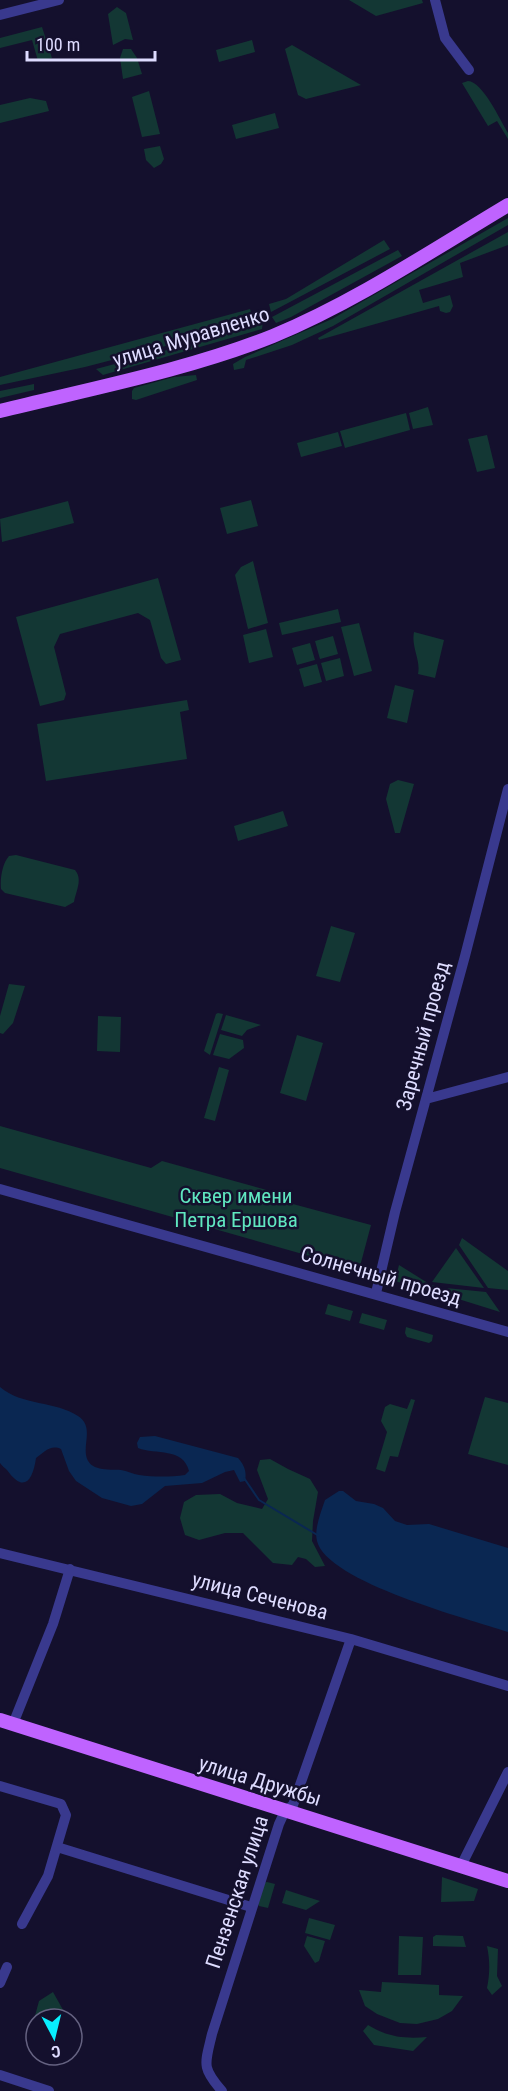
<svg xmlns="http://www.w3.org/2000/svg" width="508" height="2091" font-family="'Roboto Condensed',sans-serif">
	<rect width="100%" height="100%" fill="#14102d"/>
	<path fill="#133734" d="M349 0H422L423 3 376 16Z
		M117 7 126 13 133 40 125 39 113 45 108 14Z
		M42 27 52 58 38 61 32 40 0 48V38Z
		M252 40 255 52 219 62 216 50Z
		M292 45 361 85 306 99 298 95 285 49Z
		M123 49H131L137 58 142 74 123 79 120 58Z
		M468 81C483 82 500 120 508 133V139L497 121 488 126 462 83Z
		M149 91 160 134 142 137 132 97Z
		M30 98 46 101 49 111 0 123V105Z
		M275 113 279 128 236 139 232 125Z
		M160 146 164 159 161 164 154 168 146 160 144 149Z
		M508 218V225L333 326 292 345 246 360 244 368 234 370 233 364 245 357 332 319Z
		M508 232V245L460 263 463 277 419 290 423 303 450 295 453 306 450 312 446 313 440 311 439 306 319 340 318 338Z
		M384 240 390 249 271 312 269 304 286 299Z
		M398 250 402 256 291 317 276 323 272 317Z
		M250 309 253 318 204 336 85 367 0 385V377Z
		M263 321 262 329 103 375 96 369 205 340Z
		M196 375 197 380 136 400 132 399V391L134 388 174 377Z
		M34 384V390L0 398V391Z
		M428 407 433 425 413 429 409 413Z
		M406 413 410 430 345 448 340 431Z
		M338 432 342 446 301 457 297 443Z
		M487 435 495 468 477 472 468 439Z
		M251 500 258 526 227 534 220 508Z
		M68 501 74 523 2 542 0 519Z
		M253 561 268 623 248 629 235 575 241 567Z
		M158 578 181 660 166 664 161 658 150 620 138 613 60 634 54 647 66 694 64 700 40 706 16 617Z
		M338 609 341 622 282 635 279 623Z
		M359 623 372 671 354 676 341 627Z
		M266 629 273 657 249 663 243 635Z
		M414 632 444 640 435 678 418 674C421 660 411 647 414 632Z
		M333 636 338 654 320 659 315 641Z
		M310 643 315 660 297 665 292 648Z
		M340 658 344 676 326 681 321 663Z
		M317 664 322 682 304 687 299 669Z
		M395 685 414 690 407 723 387 718Z
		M187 700 189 710 180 712 187 759 46 781 37 724Z
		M398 780 414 784 400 833H395L386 799 390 784Z
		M283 811 288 826 238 841 234 826Z
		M16 855 75 870C83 879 76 891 74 902L65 907 5 893 1 889C0 879 2 864 9 856Z
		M331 926 355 933 340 982 316 976Z
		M9 984 25 986 13 1023 3 1034 0 1033V1016Z
		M218 1013 223 1014 210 1055 204 1051 216 1014Z
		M226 1015 261 1025 247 1030 242 1036 221 1030Z
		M98 1016 121 1017 120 1052 97 1051Z
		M220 1034 243 1040 244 1048 229 1059 213 1055Z
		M297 1035 323 1043 306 1101 280 1093Z
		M219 1067 229 1070 215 1121 204 1118Z
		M0 1126 151 1168 162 1161 274 1192 278 1200 371 1225 359 1270 0 1168Z
		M462 1238 508 1271V1290L488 1288 459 1245Z
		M456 1248 484 1288 432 1282Z
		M399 1265 431 1285 440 1287 446 1297 395 1281Z
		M446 1288 486 1292 500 1312 452 1297Z
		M328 1304 353 1311 350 1321 325 1314Z
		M362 1313 387 1320 384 1330 359 1323Z
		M406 1327 433 1335 432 1341 429 1343 407 1337 405 1333Z
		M485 1397 508 1403V1465L468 1454Z
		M411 1399 415 1400 398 1457 390 1456 385 1472 376 1469 387 1432 381 1421 385 1407 390 1404 407 1409Z
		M270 1459 288 1469 310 1479 318 1492 313 1521 312 1541 325 1566 315 1567 306 1559 298 1557 292 1565 273 1563 243 1533H225L199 1540 185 1535 180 1518 184 1502 196 1495 220 1494 237 1503 262 1509 268 1499 257 1470 260 1460Z
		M442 1877 478 1889 474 1901 441 1902Z
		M267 1882 275 1884 268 1908 259 1906 257 1902 263 1883Z
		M286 1890 320 1901 306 1910 282 1903Z
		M309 1918 335 1925 330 1940 305 1933Z
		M436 1935 463 1936 466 1947 433 1946V1937Z
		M307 1936 325 1941 319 1961 315 1963 304 1946Z
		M399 1936 423 1937 421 1975H398Z
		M487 1946 498 1949 497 1976 502 1986 492 1995 487 1988C490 1973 490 1961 487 1946Z
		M382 1982 439 1985V1995L463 1996 452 2011 438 2019 417 2024 400 2023 377 2014 365 2006 359 1990 381 1992Z
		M53 1992 67 2017 36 2019V2044L28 2042 39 2001Z
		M368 2025C387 2037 405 2039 427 2037L413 2051 374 2045 363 2031Z"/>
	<path fill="#0a2752" d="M0 1387C22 1406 56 1401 78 1416 93 1426 84 1441 86 1455 89 1472 108 1469 121 1470 127 1471 133 1474 139 1475 154 1477 170 1477 185 1475L189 1471C183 1447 156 1455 138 1448L137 1443 140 1437 155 1436 238 1458C244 1465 247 1471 245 1481L240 1482 234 1470 225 1472 202 1483 165 1486 142 1504 131 1506 102 1498 76 1481 69 1471 61 1449C51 1444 44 1452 36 1458 33 1480 24 1494 7 1470 5 1468 2 1466 0 1463 0 1459 0 1397 0 1387Z
		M339 1491H343L356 1501 374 1504 383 1508 395 1521 407 1525 429 1524 508 1548V1632C469 1619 327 1582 317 1541 314 1529 321 1512 325 1500Z"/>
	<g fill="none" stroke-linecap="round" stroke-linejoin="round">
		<path stroke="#0a2752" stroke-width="2" d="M244 1478 259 1500 319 1536"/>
		<path stroke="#39398e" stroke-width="10" d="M435 0 445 38 469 70
			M0 15 59 0
			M426 1099 508 1077
			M0 1189 508 1332
			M376 1293 395 1212 465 956 508 789
			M0 1553 351 1639 508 1686
			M13 1724 53 1624 70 1569
			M0 1786 61 1804 66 1815 48 1876 22 1924
			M57 1847 251 1907
			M461 1866 508 1772
			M0 1983 7 1967
			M0 2075 49 2091
			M222 2091C201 2067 205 2064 212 2034L279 1824 285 1811 293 1805 351 1639"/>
		<path stroke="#bf63ff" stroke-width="14" d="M0 411C89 389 188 370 273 336 355 302 431 251 508 205
			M0 1720 508 1881"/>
	</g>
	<g text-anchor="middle" stroke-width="5" stroke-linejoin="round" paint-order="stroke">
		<g font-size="21" fill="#dedcff" stroke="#14102d">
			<text transform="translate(191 337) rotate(-17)" y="7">улица Муравленко</text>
			<text transform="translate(423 1036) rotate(-75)" y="7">Заречный проезд</text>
			<text transform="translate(381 1276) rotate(16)" y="7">Солнечный проезд</text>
			<text transform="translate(260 1596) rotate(14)" y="7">улица Сеченова</text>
			<text transform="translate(260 1781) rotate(17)" y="7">улица Дружбы</text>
			<text transform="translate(237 1892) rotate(-72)" y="7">Пензенская улица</text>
		</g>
		<g font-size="21" fill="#60e7c0" stroke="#14102d">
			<text x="236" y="1203">Сквер имени<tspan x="236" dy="24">Петра Ершова</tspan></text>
		</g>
	</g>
	<g transform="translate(54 2037) rotate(173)"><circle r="28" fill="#14102d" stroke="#656281" stroke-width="1.5"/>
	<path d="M0-4.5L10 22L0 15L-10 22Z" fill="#08efff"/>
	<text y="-9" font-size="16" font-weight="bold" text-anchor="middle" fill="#dedcff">С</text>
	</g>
	<path d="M27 51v9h128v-9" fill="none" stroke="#dedcff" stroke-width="3"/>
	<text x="36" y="51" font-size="18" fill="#dedcff" stroke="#14102d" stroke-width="4.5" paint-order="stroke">100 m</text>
</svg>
